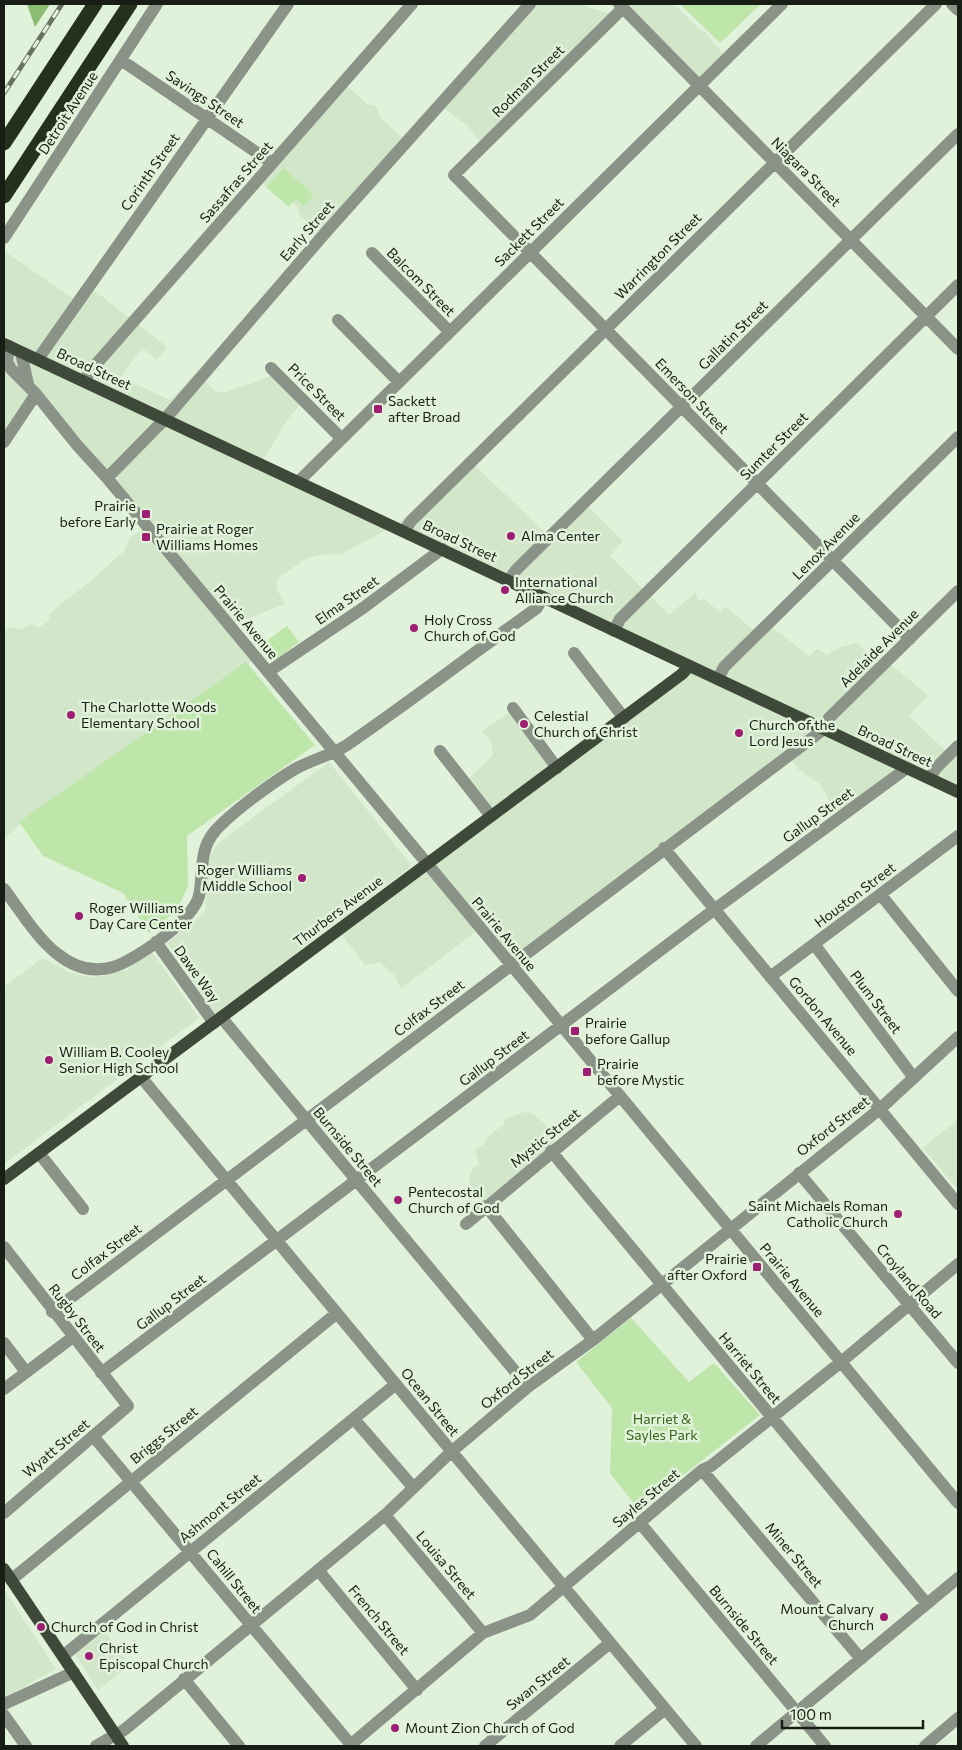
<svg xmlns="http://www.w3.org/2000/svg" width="962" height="1750" font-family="Commissioner,sans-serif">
	<rect width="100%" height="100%" fill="#e1f2da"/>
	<path fill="#d2e7c9" d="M529 4H579L610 14 482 144 468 126 440 106Z
		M618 4H674L699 29 706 33 725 56 698 84Z
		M343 82 367 104 376 106 381 119 407 141 321 234 299 215 297 207 290 199 274 194 257 178Z
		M4 251 74 299 86 284 167 347 157 360 142 348 121 377 170 400 196 373 215 391 222 393 267 378 273 373 303 402 288 419 263 460 397 524 340 555 327 554 307 558 277 579 276 588 285 604 229 626 255 659 240 671 24 820 4 839V634L8 628 14 627 22 630 31 623 39 628 48 621 51 612 93 579 124 551 130 538 145 527 40 393 4 442Z
		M469 460 549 536 586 504 623 541 610 556 669 615 696 592 698 601 705 599 720 613 726 607 755 631 766 622 809 656 817 649 827 655 840 647 858 643 878 665 885 660 928 695 909 716 946 751 958 743V786L910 763 839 813 830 802 821 785 798 769 790 756 512 963 480 928 401 989 395 976 380 962 365 965 338 930 488 816 466 781 493 755 490 739 482 731 513 710 554 765 692 666 611 622 402 526 400 522Z
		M329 762 412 866 215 1014 167 943 205 912 208 860 218 843Z
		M152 952 199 1018 4 1164V987L42 958 69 972 87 977 103 976 127 970Z
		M524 1112 532 1113 545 1124 556 1142 484 1201 482 1200 470 1184 469 1177 473 1168 479 1164 475 1149 483 1145 487 1137 503 1125 506 1119Z
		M958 1119V1190L923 1148Z
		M4 1589 56 1669 4 1698Z
		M104 1631 131 1665 98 1690 75 1654Z"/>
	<path fill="#bee6aa" d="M680 4H761L720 43Z
		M283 168 314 195 304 206 296 199 289 207 266 187Z
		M287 626 299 642 273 662 261 645Z
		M246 662 315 745 187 836 188 886 177 910 149 933 123 893 43 856 19 822Z
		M631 1318 689 1382 714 1363 760 1415 639 1510 610 1473 612 1408 576 1362Z"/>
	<path fill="#8abc72" d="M27 4H50L35 27Z"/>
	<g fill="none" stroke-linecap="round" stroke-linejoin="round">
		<path stroke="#8b9288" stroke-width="12" d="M619 4 958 349
			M952 4 958 10
			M623 8 454 175 910 639
			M121 60 272 163
			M4 238 157 4
			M372 253 449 331
			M338 320 398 381
			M9 346 7 362 11 369 36 394 77 445 107 478 958 1503
			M21 353 28 384
			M38 359 288 4
			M271 368 341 438
			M84 381 91 370 412 4
			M4 442 36 394
			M107 478 165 419 326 232 530 4
			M298 482 782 4
			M404 531 411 521 936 4
			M509 580 516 570 958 134
			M614 631 620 619 958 285
			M574 653 624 718
			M268 672 363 608 442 549
			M718 679 724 667 958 437
			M513 708 557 768
			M440 751 491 816
			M929 778 937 767 958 746
			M664 848 958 1204
			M4 889C30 923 61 982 113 967 136 960 193 920 199 896 204 873 198 851 215 831 232 812 273 782 295 769 311 760 332 755 347 745 411 701 473 653 537 608L543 597
			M881 895 958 991
			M156 942 214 1023
			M814 944 914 1078
			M770 977 958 836
			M221 1017 528 1387
			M141 1077 696 1746
			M551 1151 927 1604
			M39 1153 83 1209
			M799 1173 958 1363
			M486 1206 593 1340
			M466 1224 620 1096
			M4 1247 128 1406 4 1513
			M52 1312 824 729 829 718 958 591
			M4 1343 26 1372
			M101 1373 715 909 907 768
			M4 1389 73 1337
			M354 1419 413 1487
			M93 1436 352 1746
			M702 1470 861 1659
			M385 1515 483 1633
			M640 1523 825 1746
			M318 1570 417 1690
			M11 1580 337 1313
			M63 1656 396 1384
			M184 1679 239 1746
			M4 1704 74 1672
			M4 1715 26 1746
			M96 1746 124 1730 385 1515 451 1452 528 1387 593 1340 881 1108 958 1037
			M349 1746 483 1633 530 1615 702 1470 711 1466 841 1362 958 1264
			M485 1746 610 1643
			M620 1746 665 1709
			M756 1746 958 1578
			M925 1746 958 1718"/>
		<path stroke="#3e4939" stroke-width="12" d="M4 344 958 792
			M4 1179 682 674 689 666
			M4 1569 123 1746"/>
		<path stroke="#24311e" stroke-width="15" d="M4 143 95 4
			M4 196 130 4"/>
		<defs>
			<path id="rail" d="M4 93 62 4"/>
		</defs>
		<use href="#rail" stroke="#697365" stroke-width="5"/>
		<use href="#rail" stroke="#e1f2da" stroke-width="3" stroke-dasharray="9" stroke-linecap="butt"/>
	</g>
	<g fill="#9d1e72" stroke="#e1f2da" stroke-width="2">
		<rect x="373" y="404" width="10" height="10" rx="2.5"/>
		<rect x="141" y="509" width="10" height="10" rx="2.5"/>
		<circle cx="511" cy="536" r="5"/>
		<rect x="141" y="532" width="10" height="10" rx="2.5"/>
		<circle cx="505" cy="590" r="5"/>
		<circle cx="414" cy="628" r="5"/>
		<circle cx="71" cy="715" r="5"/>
		<circle cx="524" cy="724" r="5"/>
		<circle cx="739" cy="733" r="5"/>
		<circle cx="302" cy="878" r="5"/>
		<circle cx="79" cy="916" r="5"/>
		<rect x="570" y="1026" width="10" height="10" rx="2.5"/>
		<circle cx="49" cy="1060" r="5"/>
		<rect x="582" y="1067" width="10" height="10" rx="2.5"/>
		<circle cx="398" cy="1200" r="5"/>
		<circle cx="898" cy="1214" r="5"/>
		<rect x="752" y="1262" width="10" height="10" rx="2.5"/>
		<circle cx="884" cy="1617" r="5"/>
		<circle cx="41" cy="1627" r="5"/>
		<circle cx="89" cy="1656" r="5"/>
		<circle cx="395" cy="1728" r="5"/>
	</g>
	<g text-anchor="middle" stroke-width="5" stroke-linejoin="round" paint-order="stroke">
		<g font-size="14" fill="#181e16" stroke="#e1f2da">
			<text transform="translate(528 81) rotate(-45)" y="5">Rodman Street</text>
			<text transform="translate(205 99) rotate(34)" y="5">Savings Street</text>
			<text transform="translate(68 113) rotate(-57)" y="5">Detroit Avenue</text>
			<text transform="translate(150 172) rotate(-55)" y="5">Corinth Street</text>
			<text transform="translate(806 172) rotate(45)" y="5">Niagara Street</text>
			<text transform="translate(236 182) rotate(-49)" y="5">Sassafras Street</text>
			<text transform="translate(307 231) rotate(-49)" y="5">Early Street</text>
			<text transform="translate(529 232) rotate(-45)" y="5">Sackett Street</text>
			<text transform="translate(658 256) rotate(-45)" y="5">Warrington Street</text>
			<text transform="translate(421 282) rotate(45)" y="5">Balcom Street</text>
			<text transform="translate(733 335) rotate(-45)" y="5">Gallatin Street</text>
			<text transform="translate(94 369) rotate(25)" y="5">Broad Street</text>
			<text transform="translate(317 392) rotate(45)" y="5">Price Street</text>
			<text transform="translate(692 396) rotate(46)" y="5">Emerson Street</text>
			<text transform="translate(774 446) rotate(-45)" y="5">Sumter Street</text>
			<text transform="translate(460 541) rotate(25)" y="5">Broad Street</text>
			<text transform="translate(826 546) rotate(-45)" y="5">Lenox Avenue</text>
			<text transform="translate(347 600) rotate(-35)" y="5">Elma Street</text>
			<text transform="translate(246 622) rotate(50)" y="5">Prairie Avenue</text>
			<text transform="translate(879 648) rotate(-45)" y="5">Adelaide Avenue</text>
			<text transform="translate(895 746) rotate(25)" y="5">Broad Street</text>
			<text transform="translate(818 815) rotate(-36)" y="5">Gallup Street</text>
			<text transform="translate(855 895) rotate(-37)" y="5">Houston Street</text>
			<text transform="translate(338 911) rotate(-37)" y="5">Thurbers Avenue</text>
			<text transform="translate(504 934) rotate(50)" y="5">Prairie Avenue</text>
			<text transform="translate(197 974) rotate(54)" y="5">Dawe Way</text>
			<text transform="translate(876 1002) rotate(53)" y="5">Plum Street</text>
			<text transform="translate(429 1008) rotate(-37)" y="5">Colfax Street</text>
			<text transform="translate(823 1016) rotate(50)" y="5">Gordon Avenue</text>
			<text transform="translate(494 1058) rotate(-37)" y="5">Gallup Street</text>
			<text transform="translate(833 1126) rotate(-38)" y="5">Oxford Street</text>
			<text transform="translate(545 1138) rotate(-39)" y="5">Mystic Street</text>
			<text transform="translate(348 1147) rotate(50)" y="5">Burnside Street</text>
			<text transform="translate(106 1252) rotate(-37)" y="5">Colfax Street</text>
			<text transform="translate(792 1280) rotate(50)" y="5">Prairie Avenue</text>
			<text transform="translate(909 1281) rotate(50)" y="5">Croyland Road</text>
			<text transform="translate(171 1302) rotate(-37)" y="5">Gallup Street</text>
			<text transform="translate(77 1318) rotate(52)" y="5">Rugby Street</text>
			<text transform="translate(750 1368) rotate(50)" y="5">Harriet Street</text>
			<text transform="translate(517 1379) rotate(-38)" y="5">Oxford Street</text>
			<text transform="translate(430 1402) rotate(51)" y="5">Ocean Street</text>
			<text transform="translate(164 1435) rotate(-39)" y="5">Briggs Street</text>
			<text transform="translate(56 1448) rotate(-40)" y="5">Wyatt Street</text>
			<text transform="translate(646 1498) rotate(-40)" y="5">Sayles Street</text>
			<text transform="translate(220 1508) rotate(-39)" y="5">Ashmont Street</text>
			<text transform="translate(794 1555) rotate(50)" y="5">Miner Street</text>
			<text transform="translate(446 1565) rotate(50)" y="5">Louisa Street</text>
			<text transform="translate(234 1581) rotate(51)" y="5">Cahill Street</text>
			<text transform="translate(379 1620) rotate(50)" y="5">French Street</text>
			<text transform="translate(744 1625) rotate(50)" y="5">Burnside Street</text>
			<text transform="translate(538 1683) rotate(-39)" y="5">Swan Street</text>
		</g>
		<g font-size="14" fill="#181e16" stroke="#e1f2da" text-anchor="start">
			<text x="388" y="406">Sackett<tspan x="388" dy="16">after Broad</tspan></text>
			<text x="136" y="511" text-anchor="end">Prairie<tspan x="136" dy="16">before Early</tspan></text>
			<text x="156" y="534">Prairie at Roger<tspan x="156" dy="16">Williams Homes</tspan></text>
			<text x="521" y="541">Alma Center</text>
			<text x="515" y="587">International<tspan x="515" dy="16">Alliance Church</tspan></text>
			<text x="424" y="625">Holy Cross<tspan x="424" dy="16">Church of God</tspan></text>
			<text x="81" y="712">The Charlotte Woods<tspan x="81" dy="16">Elementary School</tspan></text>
			<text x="534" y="721">Celestial<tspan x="534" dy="16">Church of Christ</tspan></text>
			<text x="749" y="730">Church of the<tspan x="749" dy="16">Lord Jesus</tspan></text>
			<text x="292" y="875" text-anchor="end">Roger Williams<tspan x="292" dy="16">Middle School</tspan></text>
			<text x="89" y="913">Roger Williams<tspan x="89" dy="16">Day Care Center</tspan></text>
			<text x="585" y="1028">Prairie<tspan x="585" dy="16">before Gallup</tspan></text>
			<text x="59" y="1057">William B. Cooley<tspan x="59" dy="16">Senior High School</tspan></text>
			<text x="597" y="1069">Prairie<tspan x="597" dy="16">before Mystic</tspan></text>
			<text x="408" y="1197">Pentecostal<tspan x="408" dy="16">Church of God</tspan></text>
			<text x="888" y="1211" text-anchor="end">Saint Michaels Roman<tspan x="888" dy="16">Catholic Church</tspan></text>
			<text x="747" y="1264" text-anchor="end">Prairie<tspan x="747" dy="16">after Oxford</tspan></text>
			<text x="874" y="1614" text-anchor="end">Mount Calvary<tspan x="874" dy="16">Church</tspan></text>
			<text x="51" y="1632">Church of God in Christ</text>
			<text x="99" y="1653">Christ<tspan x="99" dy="16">Episcopal Church</tspan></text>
			<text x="405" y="1733">Mount Zion Church of God</text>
		</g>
		<g font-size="14" fill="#38661b" stroke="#e1f2da">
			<text x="662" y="1424">Harriet &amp;<tspan x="662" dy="16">Sayles Park</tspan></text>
		</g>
	</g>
	<rect width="962" height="1750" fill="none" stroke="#181e16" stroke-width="10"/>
	<path d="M782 1720v8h141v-8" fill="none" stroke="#181e16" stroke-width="2.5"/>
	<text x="790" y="1720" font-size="15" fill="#181e16" stroke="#e1f2da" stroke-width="4" paint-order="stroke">100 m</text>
</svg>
